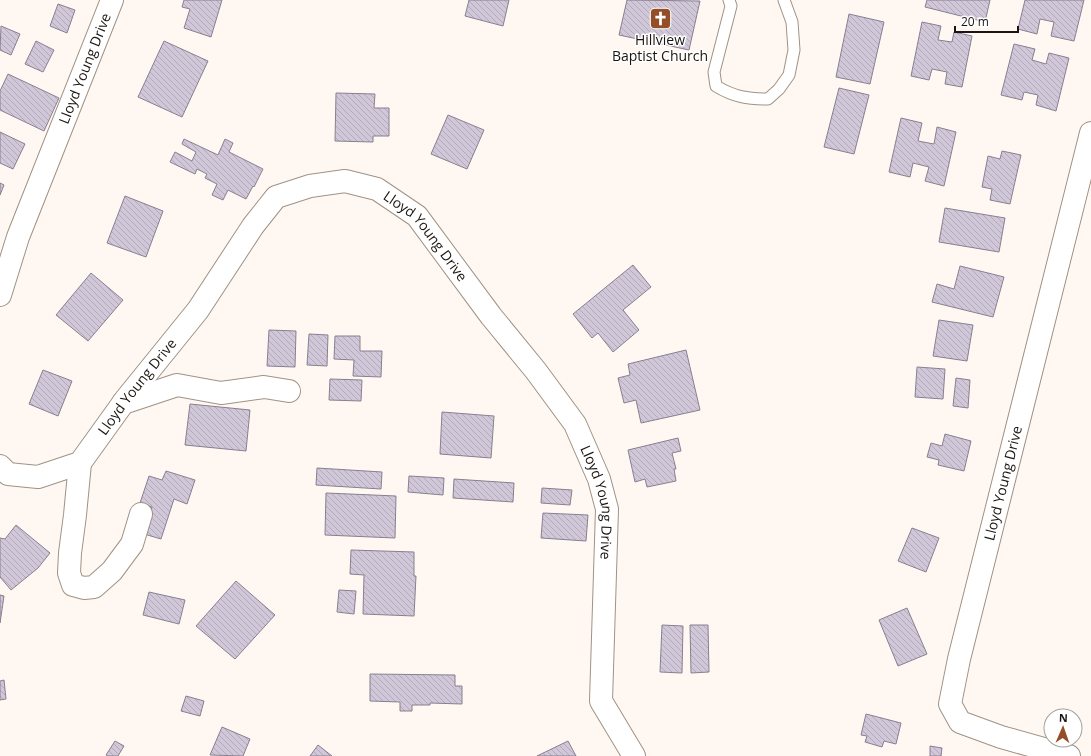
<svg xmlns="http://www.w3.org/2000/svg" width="1091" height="756" font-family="'Open Sans',sans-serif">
	<defs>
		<pattern id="building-back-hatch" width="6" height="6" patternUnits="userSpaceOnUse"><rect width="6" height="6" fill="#d0c7d9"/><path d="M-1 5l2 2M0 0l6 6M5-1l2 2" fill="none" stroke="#b2aab9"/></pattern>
	</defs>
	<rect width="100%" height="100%" fill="#fff8f2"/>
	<path fill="url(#building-back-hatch)" stroke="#887f90" d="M184 0H222L211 37 184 28 190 9 182 7Z
		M469 0H509L503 26 465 16Z
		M627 0 700 1 689 50 619 35Z
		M927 0H990L985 22 925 7Z
		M1025 0H1084L1074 41 1051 36 1054 22 1040 19 1037 34 1018 29Z
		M58 4 75 10 67 33 50 26Z
		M849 14 884 22 870 84 836 77Z
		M922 22 941 26 938 40 952 42 954 32 972 36 962 87 945 84 947 72 932 69 929 80 911 76Z
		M1 26 20 34 11 55 0 50Z
		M36 41 54 50 43 72 25 64Z
		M164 41 208 61 182 117 138 97Z
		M1014 44 1035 49 1032 60 1046 64 1049 53 1069 58 1056 111 1036 105 1038 95 1024 92 1022 100 1001 95Z
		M8 74 59 98 44 131 0 110V91Z
		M839 88 869 95 854 154 824 147Z
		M336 93 375 94 374 108H389V136H373V142L335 141Z
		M448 115 484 130 467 169 431 154Z
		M901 118 922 123 918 141 934 144 937 127 956 132 944 186 925 181 929 167 913 163 910 177 889 172Z
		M0 132 25 144 13 169 0 163Z
		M184 139 218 155 225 139 233 143 229 152 263 169 254 187 253 186 246 199 228 190 223 200 212 195 217 184 205 178 207 174 197 169 195 174 170 162 175 152 192 161 196 152 182 144Z
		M1002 151 1021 155 1010 204 990 200 992 189 982 187 988 156 1000 159Z
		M0 183 4 185 0 195Z
		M125 196 163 211 146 257 107 243Z
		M945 208 1005 218 999 252 939 242Z
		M633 265 651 287 623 310 639 330 613 352 598 333 592 338 573 314Z
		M960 266 1004 277 993 317 932 302 937 284 954 289Z
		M91 273 123 300 88 341 56 315Z
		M939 320 973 325 967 361 933 356Z
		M269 330 296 331 295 367 267 366Z
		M309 334 328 335 327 366 307 365Z
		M335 336H360V351H382L381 377 353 376 354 360 334 359Z
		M686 350 700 410 641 423 636 400 624 403 618 378 630 375 628 364Z
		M917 367 945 369 943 399 915 397Z
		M43 370 72 381 58 416 29 404Z
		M956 378 970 380 968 408 953 406Z
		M330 379 362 380 361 401 329 400Z
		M190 404 250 410 246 451 185 445Z
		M442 412 494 416 491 458 440 454Z
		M945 434 971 441 964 471 938 465 939 460 927 457 931 443 942 446Z
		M678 438 681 451 672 453 676 469H674L676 481 647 487 645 479 635 482 628 450Z
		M317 468 382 472 381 489 316 485Z
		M166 471 195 480 187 504 174 499 161 539 144 534 152 507 140 503 149 476 162 480Z
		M409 476 444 478 443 495 408 492Z
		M454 479 514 483 513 502 453 498Z
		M542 488 572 490 570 505 541 503Z
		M326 493 396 496 395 538 325 535Z
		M543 513 588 515 586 541 541 538Z
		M16 525 50 553 38 568 11 590 0 577V538L5 539Z
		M912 528 939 538 926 572 898 561Z
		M351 550 414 552V576H416L414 616 363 614 364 575 350 574Z
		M236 581 275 615 235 659 196 626Z
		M339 590 356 591 354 614 337 612Z
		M149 592 185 600 179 624 143 615Z
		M0 595 4 596 0 623Z
		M907 608 927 654 898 666 879 620Z
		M662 625 683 626 682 673 660 672Z
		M690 625H708L709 672 691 673Z
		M370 674 455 675V686H462V704L430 703V705H412V711H400V702L370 701Z
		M4 680 6 699 0 700V681Z
		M186 696 204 701 200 716 181 711Z
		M866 714 901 723 896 744 884 741 882 747 865 742 867 736 861 735Z
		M222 727 250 739 243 756 210 755Z
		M115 741 124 746 118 756H108L106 755Z
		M568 741 576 756H537Z
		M318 745 332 756H310Z
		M930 746 942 748 941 756H930Z"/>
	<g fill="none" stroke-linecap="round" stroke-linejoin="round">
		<defs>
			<path id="lane" d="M729 0 731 6 714 72 716 86C734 97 748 99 768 99L779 89 789 75 794 50 792 22 784 0"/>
			<g id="street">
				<path id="s1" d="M0 295 18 237 112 0"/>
				<path d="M123 403 177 385 221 393 264 387 289 391"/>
				<path d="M80 463 75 515 70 553 69 573 73 585 84 588 94 587 112 571 132 544 141 514"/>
				<path id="s2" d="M0 466 8 474 38 477 80 463 126 399 198 310 253 226 276 197 310 186 345 181 377 189 417 216 491 316 536 371 575 424 599 479 607 509 601 701 634 756"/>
				<path id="s3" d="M1069 756 1001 737 960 722 950 704 959 659 1091 133"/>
			</g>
		</defs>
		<use href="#lane" stroke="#a09284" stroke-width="13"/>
		<use href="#street" stroke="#a09284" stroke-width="24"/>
		<use href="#lane" stroke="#fff" stroke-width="11"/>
		<use href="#street" stroke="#fff" stroke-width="22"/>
	</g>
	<defs>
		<symbol id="church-square" viewBox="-11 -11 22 22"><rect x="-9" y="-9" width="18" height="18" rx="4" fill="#954f27" stroke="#fff"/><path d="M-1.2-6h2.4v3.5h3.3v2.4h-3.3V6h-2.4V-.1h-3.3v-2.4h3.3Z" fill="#fff"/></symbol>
	</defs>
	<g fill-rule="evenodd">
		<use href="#church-square" x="648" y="6" width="25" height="25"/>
	</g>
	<g text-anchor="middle" stroke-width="3" stroke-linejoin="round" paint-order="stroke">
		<g font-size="14" fill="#1a1510" stroke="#fff">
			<text x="660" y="45">Hillview<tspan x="660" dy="16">Baptist Church</tspan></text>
		</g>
		<g font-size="14" fill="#1a1510" stroke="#fff">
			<text dy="5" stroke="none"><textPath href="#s1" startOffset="242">Lloyd Young Drive</textPath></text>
			<text dy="5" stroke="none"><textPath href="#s2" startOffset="589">Lloyd Young Drive</textPath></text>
			<text dy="5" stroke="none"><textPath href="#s2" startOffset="181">Lloyd Young Drive</textPath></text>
			<text dy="5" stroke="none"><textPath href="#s3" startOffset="362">Lloyd Young Drive</textPath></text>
			<text dy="5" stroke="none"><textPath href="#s2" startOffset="913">Lloyd Young Drive</textPath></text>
		</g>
	</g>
	<g transform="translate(1063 728) rotate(2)"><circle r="19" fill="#ffffff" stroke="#a3a19f"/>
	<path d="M0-3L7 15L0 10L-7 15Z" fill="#954f27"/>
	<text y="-6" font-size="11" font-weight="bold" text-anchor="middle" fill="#1a1510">N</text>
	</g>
	<path d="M955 26v6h63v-6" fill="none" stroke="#1a1510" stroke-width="2"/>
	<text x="961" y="26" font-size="12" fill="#1a1510" stroke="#ffffff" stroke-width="3" paint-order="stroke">20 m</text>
</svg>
